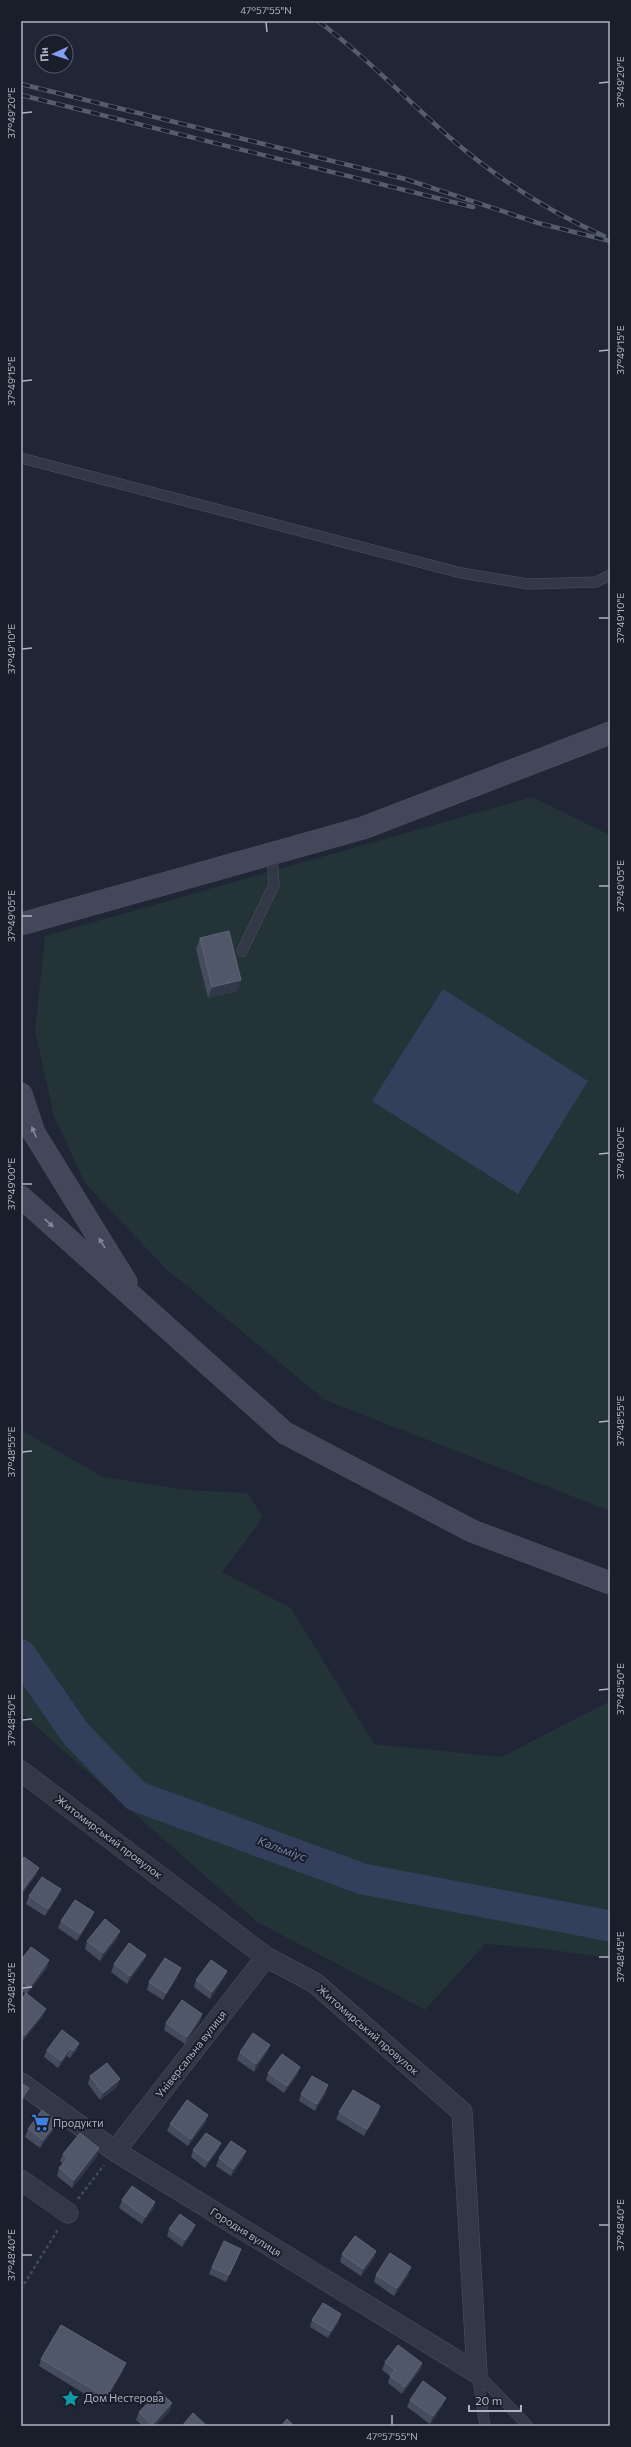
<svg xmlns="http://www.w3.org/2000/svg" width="631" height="2447" font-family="Commissioner,sans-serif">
	<rect width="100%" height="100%" fill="#202635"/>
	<path fill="#233337" d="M532 797 610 835V1511L325 1400 165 1268 85 1183 54 1116 35 1031 45 936Z
		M21 1430 103 1477 187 1490 247 1493 263 1517 222 1572 291 1608 374 1744 501 1757 610 1701V1958L545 1949 485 1944 425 2010 257 1922 21 1713Z"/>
	<path fill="#343f5c" d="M443 989 588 1081 518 1194 372 1101Z"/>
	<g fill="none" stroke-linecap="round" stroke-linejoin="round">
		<path stroke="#343f5c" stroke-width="31" d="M21 1655 76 1734 136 1796 363 1879 610 1926"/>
		<defs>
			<path id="lane" d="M21 458 461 573 528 584 596 582 610 575
				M242 951 274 885 272 853
				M477 2373 528 2426
				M477 2373 485 2426"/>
			<path id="street" d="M21 1771 266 1957 315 1983 462 2112 477 2373
				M21 2083 115 2151 477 2373
				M115 2151 266 1957
				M21 2180 68 2213"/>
			<path id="secondary" d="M21 924 363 828 610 733
				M21 1094 34 1133 126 1282
				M21 1197 285 1433 472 1531 610 1583"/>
		</defs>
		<use href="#lane" stroke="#4e5361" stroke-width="11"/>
		<use href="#street" stroke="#4e5361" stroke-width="21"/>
		<use href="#secondary" stroke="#4e5361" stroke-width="23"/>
		<path stroke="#3f4e54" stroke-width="2.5" stroke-dasharray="3 3" stroke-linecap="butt" d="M78 2199 104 2165
			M21 2289 59 2228"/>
		<use href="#lane" stroke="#333846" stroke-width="10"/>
		<use href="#street" stroke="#333846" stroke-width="20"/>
		<use href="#secondary" stroke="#424759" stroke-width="22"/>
		<defs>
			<path id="rail" d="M318 21C365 56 405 98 448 136 495 177 547 211 604 236
				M21 84 405 179 538 223 610 241
				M21 95 473 207"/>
		</defs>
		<use href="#rail" stroke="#555c6d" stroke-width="4.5"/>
		<use href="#rail" stroke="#191e2a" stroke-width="3" stroke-dasharray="9" stroke-linecap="butt"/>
	</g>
	<path fill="#444c5e" d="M200 938 241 980 237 991 208 998 196 949Z
		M61 1889 58 1896 45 1916 26 1904 29 1896Z
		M94 1912 91 1919 77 1941 58 1928 61 1921Z
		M117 1939 100 1961 85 1949 87 1941Z
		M146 1955 143 1962 127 1984 111 1972 114 1964Z
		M21 1960 47 1968 27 1994 43 2016 22 2042 21 2041V2000L26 1994 21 1990Z
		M227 1971 224 1978 210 1999 194 1987 196 1980Z
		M178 1976 163 2000 147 1990 149 1982Z
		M202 2014 200 2021 185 2044 164 2030 166 2023Z
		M79 2043 77 2050 70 2058 67 2056 58 2068 44 2057 47 2050Z
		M270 2045 267 2052 254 2072 237 2060 240 2052Z
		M268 2073 298 2074 284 2093 266 2080Z
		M90 2076 120 2079 117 2087 100 2100 88 2084Z
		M326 2093 315 2111 299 2101 301 2094Z
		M380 2106 378 2114 364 2136 336 2119 339 2112Z
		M57 2122 54 2129 40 2148 25 2137 28 2129Z
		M206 2122 188 2146 167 2131 170 2124Z
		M221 2143 218 2150 205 2168 191 2157 193 2150Z
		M99 2148 97 2156 72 2188 57 2176 59 2168 63 2164 60 2161 63 2154Z
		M219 2158 243 2159 231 2176 216 2166Z
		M122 2200 153 2209 142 2224 119 2208Z
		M195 2225 192 2233 182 2247 167 2236 169 2229Z
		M241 2249 238 2257 226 2282 209 2274 212 2267Z
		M376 2251 374 2258 361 2276 340 2262 342 2254Z
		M409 2274 394 2296 374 2282 376 2275Z
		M312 2320 339 2321 328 2338 310 2327Z
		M41 2359 123 2371 103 2405 39 2366Z
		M385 2362 422 2363 420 2370 402 2394 388 2383 390 2376 382 2370Z
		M410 2400 443 2405 430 2424 407 2407Z
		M170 2411 155 2426H143L136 2420 139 2412Z"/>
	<path fill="#313849" d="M241 980 237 991 208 998 212 987Z
		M39 1868 36 1875 21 1896V1892Z
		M61 1889 58 1896 45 1916 48 1909Z
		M94 1912 91 1919 77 1941 80 1934Z
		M120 1931 117 1939 100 1961 103 1953Z
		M146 1955 143 1962 127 1984 130 1976Z
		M49 1960 47 1968 27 1994 30 1987Z
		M181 1968 178 1976 163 2000 166 1993Z
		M227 1971 224 1978 210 1999 212 1992Z
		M46 2009 43 2016 22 2042 25 2035Z
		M202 2014 200 2021 185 2044 187 2037Z
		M79 2043 77 2050 70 2058 73 2051Z
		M270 2045 267 2052 254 2072 256 2064Z
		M70 2048 67 2056 58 2068 61 2061Z
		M300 2067 298 2074 284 2093 287 2086Z
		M120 2079 117 2087 100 2100 103 2093Z
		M328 2085 326 2093 315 2111 317 2104Z
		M29 2088 26 2095 21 2104V2100Z
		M380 2106 378 2114 364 2136 367 2129Z
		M208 2115 206 2122 188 2146 191 2139Z
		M57 2122 54 2129 40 2148 43 2140Z
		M221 2143 218 2150 205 2168 208 2161Z
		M99 2148 97 2156 72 2188 74 2180Z
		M246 2151 243 2159 231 2176 233 2169Z
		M155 2202 153 2209 142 2224 145 2217Z
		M195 2225 192 2233 182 2247 185 2240Z
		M241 2249 238 2257 226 2282 229 2275Z
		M376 2251 374 2258 361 2276 363 2269Z
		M411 2267 409 2274 394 2296 397 2288Z
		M341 2314 339 2321 328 2338 331 2331Z
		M126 2363 123 2371 103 2405 106 2397Z
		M422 2363 420 2370 402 2394 405 2387Z
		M446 2398 443 2405 430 2424 433 2416Z
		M172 2403 170 2411 155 2426H152V2425Z"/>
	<path fill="#4f5769" stroke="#5e6577" d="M229 931 241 980 212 987 200 938Z
		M24 1857 39 1868 21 1892V1862Z
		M42 1877 61 1889 48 1909 29 1896Z
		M75 1900 94 1912 80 1934 61 1921Z
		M105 1919 120 1931 103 1953 87 1941Z
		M129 1943 146 1955 130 1976 114 1964Z
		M31 1947 49 1960 30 1987 21 1981V1960Z
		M165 1958 181 1968 166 1993 149 1982Z
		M211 1960 227 1971 212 1992 196 1980Z
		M26 1993 46 2009 25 2035 21 2032V2000Z
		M182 2000 202 2014 187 2037 166 2023Z
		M62 2030 79 2043 73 2051 70 2048 61 2061 47 2050Z
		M253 2033 270 2045 256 2064 240 2052Z
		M282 2054 300 2067 287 2086 268 2073Z
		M107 2063 120 2079 103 2093 90 2076Z
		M312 2076 328 2085 317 2104 301 2094Z
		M21 2083 29 2088 21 2100Z
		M353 2090 380 2106 367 2129 339 2112Z
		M187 2100 208 2115 191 2139 170 2124Z
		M42 2110 57 2122 43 2140 28 2129Z
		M80 2133 99 2148 74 2180 59 2168 68 2158 63 2154Z
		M206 2133 221 2143 208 2161 193 2150Z
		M231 2141 246 2151 233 2169 219 2158Z
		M132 2186 155 2202 145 2217 122 2200Z
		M180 2214 195 2225 185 2240 169 2229Z
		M355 2236 376 2251 363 2269 342 2254Z
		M224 2241 241 2249 229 2275 212 2267Z
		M390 2253 411 2267 397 2288 376 2275Z
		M323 2303 341 2314 331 2331 312 2320Z
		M61 2325 126 2363 106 2397 41 2359Z
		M398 2345 422 2363 405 2387 390 2376 395 2370 385 2362Z
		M423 2381 446 2398 433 2416 410 2400Z
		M159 2391 172 2403 152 2425 139 2412Z
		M193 2413 207 2426H182Z
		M287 2419 294 2426H281Z"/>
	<defs><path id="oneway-solid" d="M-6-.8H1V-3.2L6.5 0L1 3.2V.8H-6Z"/></defs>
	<g fill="#828899">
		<use href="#oneway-solid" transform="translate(34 1132) rotate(-114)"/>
		<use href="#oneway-solid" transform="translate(49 1223) rotate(43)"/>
		<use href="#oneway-solid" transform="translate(102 1243) rotate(-122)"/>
	</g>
	<path fill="none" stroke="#adb3c3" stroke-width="1.5" d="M266 22 267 32M599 83 609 82M22 113 32 112M599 351 609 350M22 381 32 380M599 618H609M22 649 32 648M599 886H609M22 916H32M599 1154 609 1153M22 1184H32M599 1422 609 1421M22 1452 32 1451M599 1690 609 1689M22 1720 32 1719M599 1957H609M22 1988 32 1987M599 2225H609M22 2255H32M392 2415V2425"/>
	<defs>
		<symbol id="supermarket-bare" viewBox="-9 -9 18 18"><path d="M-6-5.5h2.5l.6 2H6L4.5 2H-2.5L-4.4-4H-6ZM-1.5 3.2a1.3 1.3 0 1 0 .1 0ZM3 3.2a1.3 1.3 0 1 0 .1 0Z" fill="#3f7fe0" stroke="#191e2a" stroke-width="2.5" paint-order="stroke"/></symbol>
		<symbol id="sight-bare" viewBox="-9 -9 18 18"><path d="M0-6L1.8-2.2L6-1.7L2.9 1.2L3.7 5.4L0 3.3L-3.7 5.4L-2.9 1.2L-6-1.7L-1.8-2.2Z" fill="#0f9aa8" stroke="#191e2a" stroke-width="2.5" paint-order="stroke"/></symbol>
	</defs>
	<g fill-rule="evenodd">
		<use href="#supermarket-bare" x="28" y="2110" width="25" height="25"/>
		<use href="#sight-bare" x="58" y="2386" width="25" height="25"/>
	</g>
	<g text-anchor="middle" stroke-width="4" stroke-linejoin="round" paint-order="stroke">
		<g font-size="11" fill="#adb3c3" stroke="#191e2a">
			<text transform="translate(109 1837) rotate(37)" y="4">Житомирський провулок</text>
			<text transform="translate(368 2030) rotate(41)" y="4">Житомирський провулок</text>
			<text transform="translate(191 2054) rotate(-52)" y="4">Універсальна вулиця</text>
			<text transform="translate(246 2232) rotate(32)" y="4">Городня вулиця</text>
		</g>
		<g font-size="11" fill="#adb3c3" stroke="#191e2a" text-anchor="start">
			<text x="53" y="2127">Продукти</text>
			<text x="84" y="2402">Дом Нестерова</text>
		</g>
		<g font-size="12" font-style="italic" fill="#7686aa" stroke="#191e2a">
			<text transform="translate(282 1849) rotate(20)" y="4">Кальміус</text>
		</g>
	</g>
	<rect width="631" height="2447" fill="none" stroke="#191e2a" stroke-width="44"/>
	<g transform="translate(54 54) rotate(267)"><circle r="19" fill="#191e2a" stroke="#545a67"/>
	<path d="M0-3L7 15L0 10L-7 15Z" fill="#829ef3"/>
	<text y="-6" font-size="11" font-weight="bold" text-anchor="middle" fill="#adb3c3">Пн</text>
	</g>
	<path d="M469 2405v6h52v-6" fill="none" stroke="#adb3c3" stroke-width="2"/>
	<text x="475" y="2405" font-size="12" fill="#adb3c3" stroke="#191e2a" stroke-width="3" paint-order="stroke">20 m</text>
	<rect x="22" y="22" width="587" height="2403" fill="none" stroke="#adb3c3" stroke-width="1.5"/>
	<g font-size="10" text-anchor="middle" fill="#adb3c3">
		<text x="266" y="14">47°57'55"N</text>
		<text transform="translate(620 82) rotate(-90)" y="4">37°49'20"E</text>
		<text transform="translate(11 113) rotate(-90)" y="4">37°49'20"E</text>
		<text transform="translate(620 350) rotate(-90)" y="4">37°49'15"E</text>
		<text transform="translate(11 381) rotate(-90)" y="4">37°49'15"E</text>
		<text transform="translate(620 618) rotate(-90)" y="4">37°49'10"E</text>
		<text transform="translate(11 649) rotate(-90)" y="4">37°49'10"E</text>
		<text transform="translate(620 886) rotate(-90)" y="4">37°49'05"E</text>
		<text transform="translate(11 916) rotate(-90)" y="4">37°49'05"E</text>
		<text transform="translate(620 1153) rotate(-90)" y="4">37°49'00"E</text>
		<text transform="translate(11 1184) rotate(-90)" y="4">37°49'00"E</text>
		<text transform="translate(620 1421) rotate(-90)" y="4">37°48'55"E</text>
		<text transform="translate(11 1452) rotate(-90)" y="4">37°48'55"E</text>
		<text transform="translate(620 1689) rotate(-90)" y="4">37°48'50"E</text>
		<text transform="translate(11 1720) rotate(-90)" y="4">37°48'50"E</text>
		<text transform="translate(620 1957) rotate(-90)" y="4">37°48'45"E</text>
		<text transform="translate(11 1988) rotate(-90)" y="4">37°48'45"E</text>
		<text transform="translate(620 2225) rotate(-90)" y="4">37°48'40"E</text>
		<text transform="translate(11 2255) rotate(-90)" y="4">37°48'40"E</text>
		<text x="392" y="2440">47°57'55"N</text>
	</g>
</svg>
